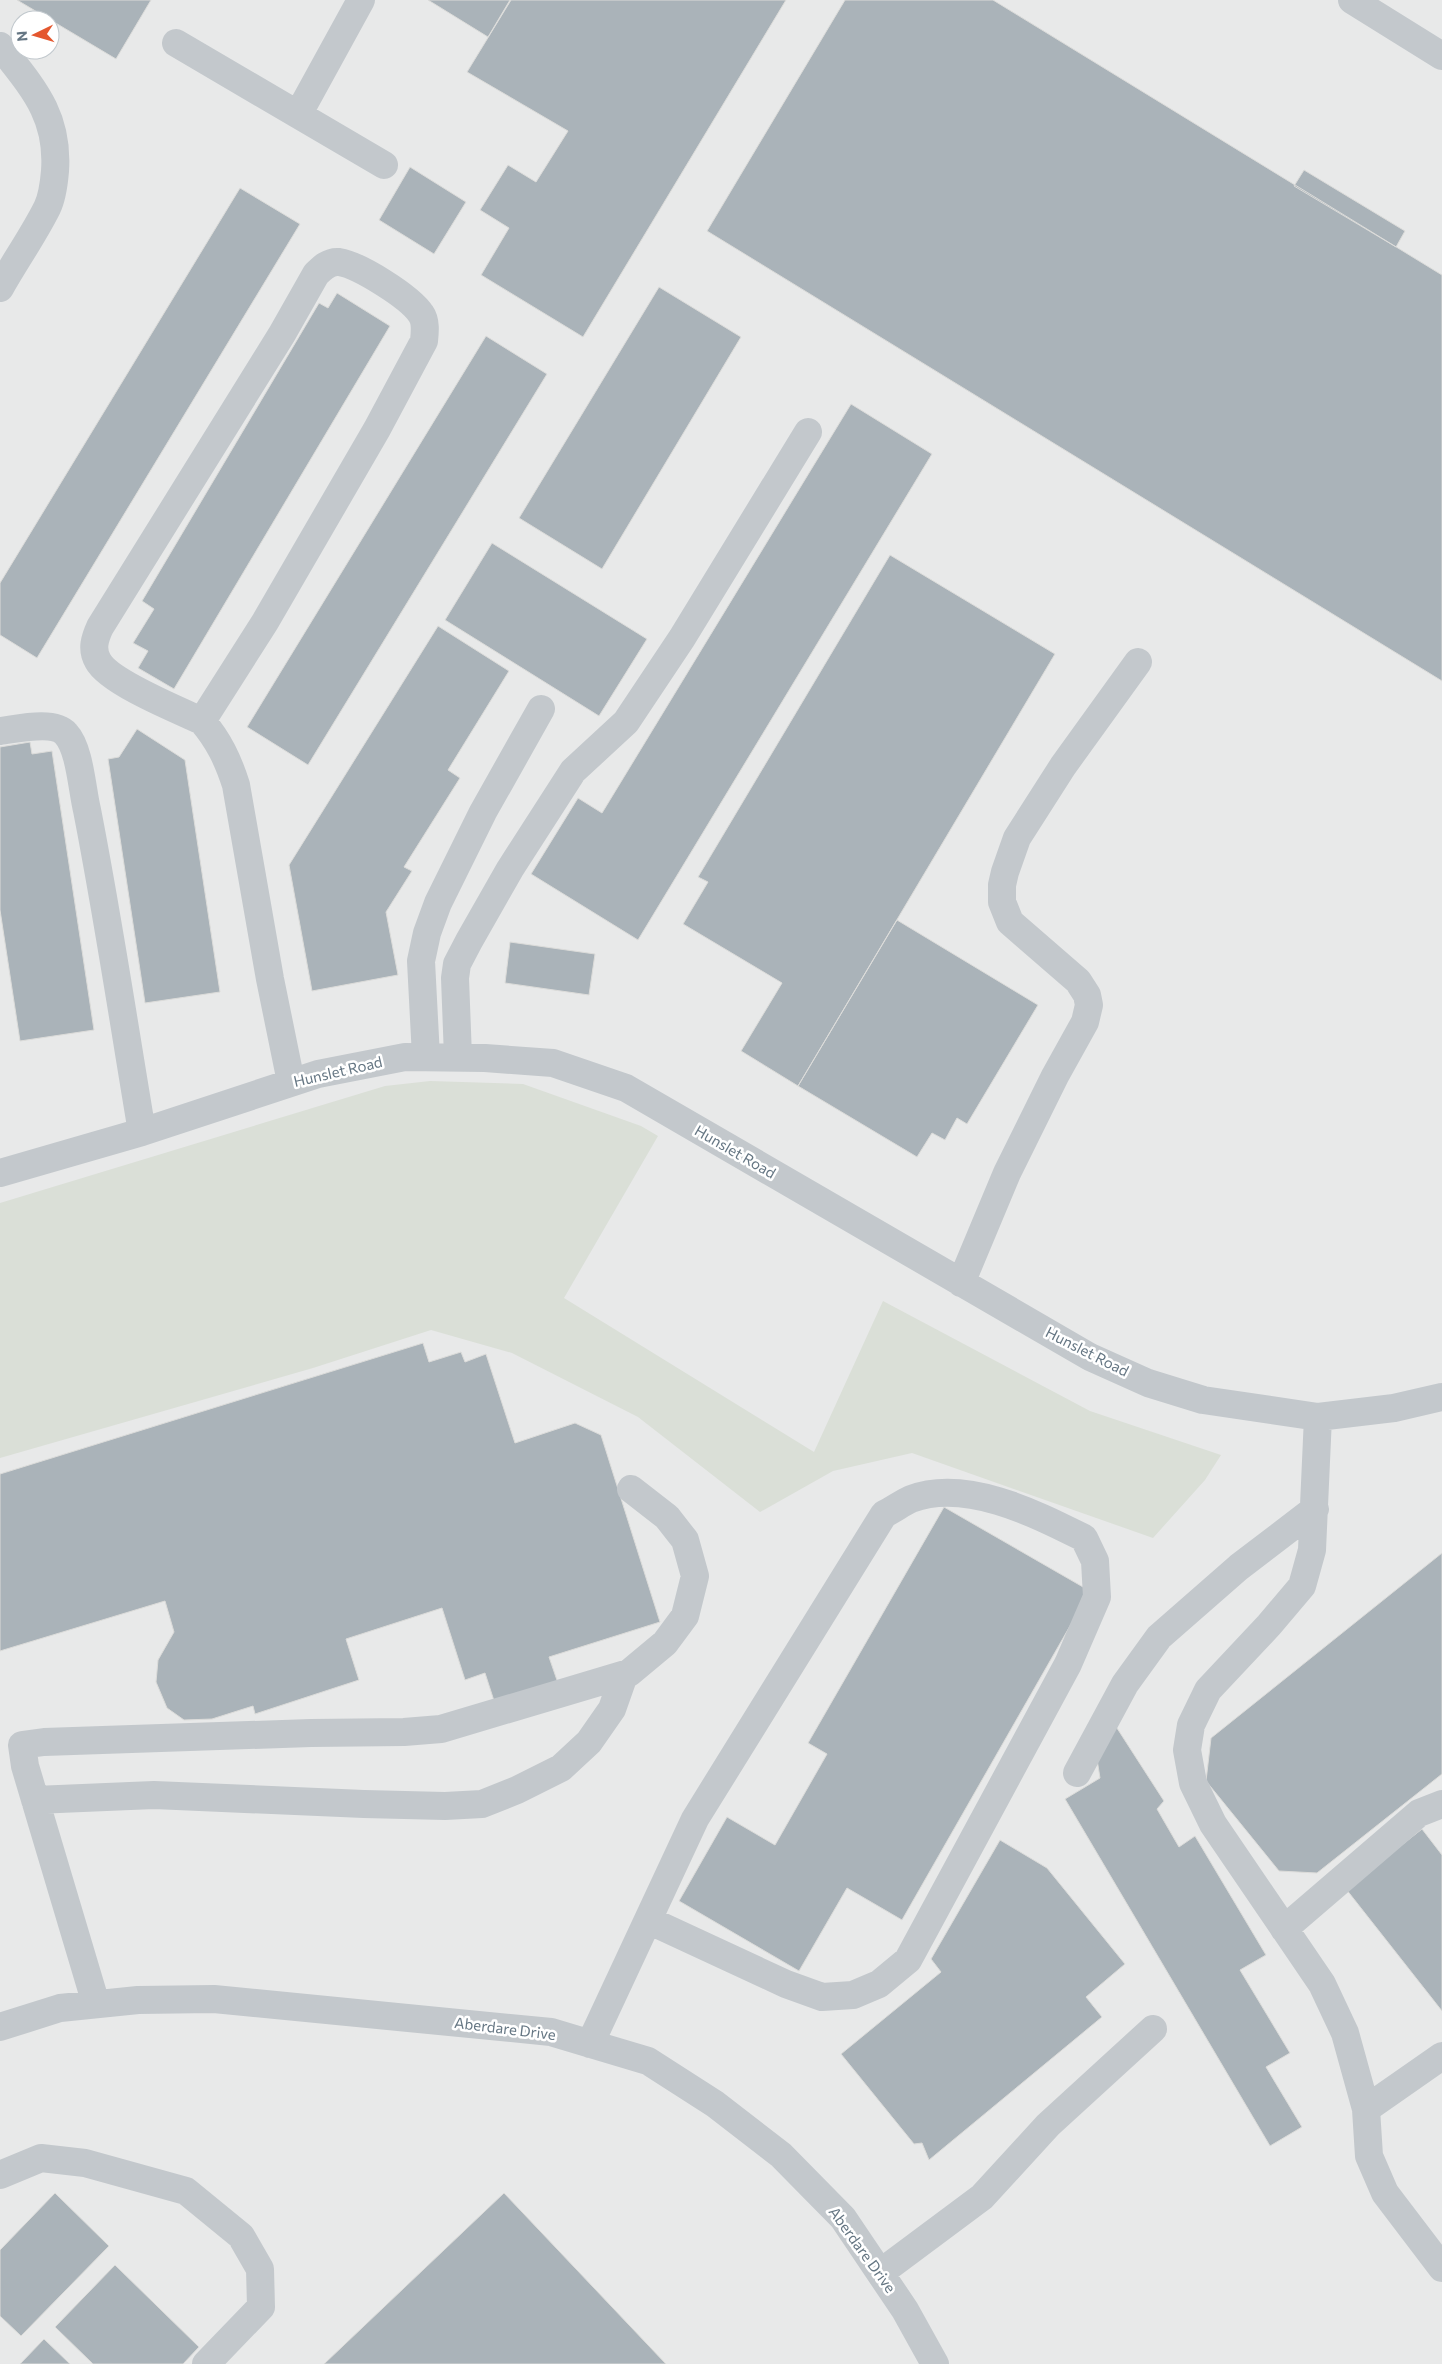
<svg xmlns="http://www.w3.org/2000/svg" width="1442" height="2364" font-family="Commissioner,sans-serif">
	<rect width="100%" height="100%" fill="#fafaf8"/>
	<path fill="#e8e9e9" fill-rule="evenodd" d="M0 0H1442V2364H0ZM20 20H50V50H20Z"/>
	<path fill="#dadfd7" d="M430 1081 523 1084 641 1126 658 1136 564 1298 814 1452 883 1301 1090 1411 1221 1455 1205 1480 1153 1538 912 1453 833 1471 760 1512 638 1417 512 1353 431 1330 313 1368 0 1458V1203L385 1086Z"/>
	<path fill="#aab3b9" stroke="#dcdcda" d="M17 0H151L116 59Z
		M428 0H510L488 37Z
		M511 0H786L583 337 481 275 509 228 480 210 508 165 536 182 568 131 467 72Z
		M845 0H993L1442 275V681L707 231Z
		M410 167 466 202 434 254 379 220Z
		M1304 170 1405 231 1396 247 1294 186Z
		M240 188 300 224 37 658 0 635V583Z
		M659 287 741 337 602 569 519 518Z
		M337 293 390 326 174 689 138 668 148 651 133 643 154 609 142 601 319 303 328 308Z
		M486 336 547 374 308 765 247 727Z
		M851 404 932 454 638 940 531 874 578 798 602 813Z
		M492 543 647 639 599 716 445 620Z
		M890 555 1055 654 798 1086 741 1051 782 983 683 924 708 882 698 877Z
		M438 626 509 671 448 770 460 778 404 867 412 871 386 912 398 975 312 991 289 865Z
		M137 729 185 760 220 992 145 1003 108 759 119 757Z
		M30 742 32 754 52 751 94 1030 20 1041 0 910V747Z
		M897 920 1038 1005 967 1124 957 1118 945 1140 932 1133 917 1157 798 1086Z
		M510 942 595 954 589 995 505 983Z
		M423 1343 429 1362 461 1352 465 1362 486 1354 515 1443 575 1423 601 1435 660 1622 549 1657 559 1686 496 1707 485 1673 465 1680 442 1608 346 1639 359 1680 255 1714 253 1706 212 1719 184 1720 167 1708 156 1682 158 1660 174 1632 165 1601 0 1651V1474Z
		M944 1507 1090 1591 902 1920 847 1888 799 1971 679 1901 727 1817 775 1845 827 1754 808 1743Z
		M1442 1553V1774L1317 1873 1279 1871 1206 1781 1211 1738Z
		M1115 1725 1164 1801 1157 1809 1179 1847 1195 1836 1266 1955 1240 1970 1290 2053 1266 2067 1302 2127 1270 2146 1065 1799 1100 1778 1096 1753Z
		M1422 1829 1442 1855V2011L1346 1889Z
		M1000 1840 1047 1868 1125 1964 1086 1997 1102 2017 929 2160 922 2143 914 2144 841 2054 941 1972 931 1959Z
		M55 2193 109 2246 21 2336 0 2316V2250Z
		M504 2193 666 2364H324Z
		M115 2265 199 2347 183 2364H93L55 2327Z
		M44 2339 70 2364H20Z"/>
	<g fill="none" stroke-linecap="round" stroke-linejoin="round">
		<path stroke="#c3c8cc" stroke-width="28" d="M1352 0 1442 56
			M176 43 384 165
			M0 46C32 87 59 115 55 171 54 183 52 198 47 208 33 236 15 261 0 288
			M299 113 361 0
			M202 721C178 710 109 682 98 661 91 649 95 638 100 627L282 334 316 274C322 268 329 261 339 262 359 265 410 297 421 314 426 321 425 332 424 341L377 429 265 622 202 721C219 741 228 760 236 785L270 979 291 1082
			M0 731C17 729 54 720 66 734 80 749 82 790 87 810 108 917 124 1025 142 1132
			M426 1057 421 961 427 933 438 903 483 812 541 709
			M458 1057 455 978 457 964 469 941 510 869 573 771 626 722 682 638 808 432
			M0 1173 142 1132 318 1074 405 1057 485 1058 553 1063 626 1088 1090 1357 1148 1383 1203 1400 1318 1417 1394 1408 1442 1397
			M961 1283 1007 1173 1055 1076 1085 1022 1089 1005 1087 995 1078 981 1010 922 1002 902V885L1005 872 1017 838 1063 766 1138 662
			M1318 1417 1312 1550 1302 1586 1269 1625 1208 1690 1191 1725 1187 1750 1193 1783 1213 1824 1322 1984 1345 2033 1366 2109 1369 2156 1385 2193 1442 2268
			M1077 1773 1125 1684 1159 1637 1239 1567 1315 1509
			M35 1800 154 1795 364 1804 445 1806 482 1804 517 1790 561 1768 589 1742 612 1709 624 1675
			M1284 1929 1419 1813 1442 1804
			M96 2004 25 1766 22 1745 44 1742 311 1733 404 1732 441 1729 629 1673 665 1643 685 1616 695 1576 685 1540 667 1517 631 1489
			M0 2027 60 2008 138 2000 214 1999 551 2032 648 2061 715 2104 781 2155 843 2218 905 2310 935 2364
			M590 2044 695 1819 884 1514C893 1510 902 1503 911 1499 966 1478 1036 1514 1084 1538L1095 1561 1097 1597 1068 1664 908 1960 879 1984 853 1995 822 1997 786 1984 648 1920
			M1366 2109 1442 2056
			M0 2175 41 2158 85 2163 186 2191 241 2236 260 2269 261 2307 206 2364
			M880 2273 982 2197 1048 2125 1153 2029"/>
	</g>
	<g text-anchor="middle" stroke-width="5" stroke-linejoin="round" paint-order="stroke">
		<g font-size="15" fill="#657683" stroke="#fff">
			<text transform="translate(338 1072) rotate(-13)" y="5">Hunslet Road</text>
			<text transform="translate(735 1152) rotate(30)" y="5">Hunslet Road</text>
			<text transform="translate(1087 1352) rotate(27)" y="5">Hunslet Road</text>
			<text transform="translate(505 2029) rotate(7)" y="5">Aberdare Drive</text>
			<text transform="translate(862 2250) rotate(54)" y="5">Aberdare Drive</text>
		</g>
	</g>
	<g transform="translate(35 35) rotate(265)"><circle r="24" fill="#ffffff" stroke="#c1c8cd"/>
	<path d="M0-4L9 19L0 12L-9 19Z" fill="#e4572e"/>
	<text y="-8" font-size="14" font-weight="bold" text-anchor="middle" fill="#657683">N</text>
	</g>
</svg>
